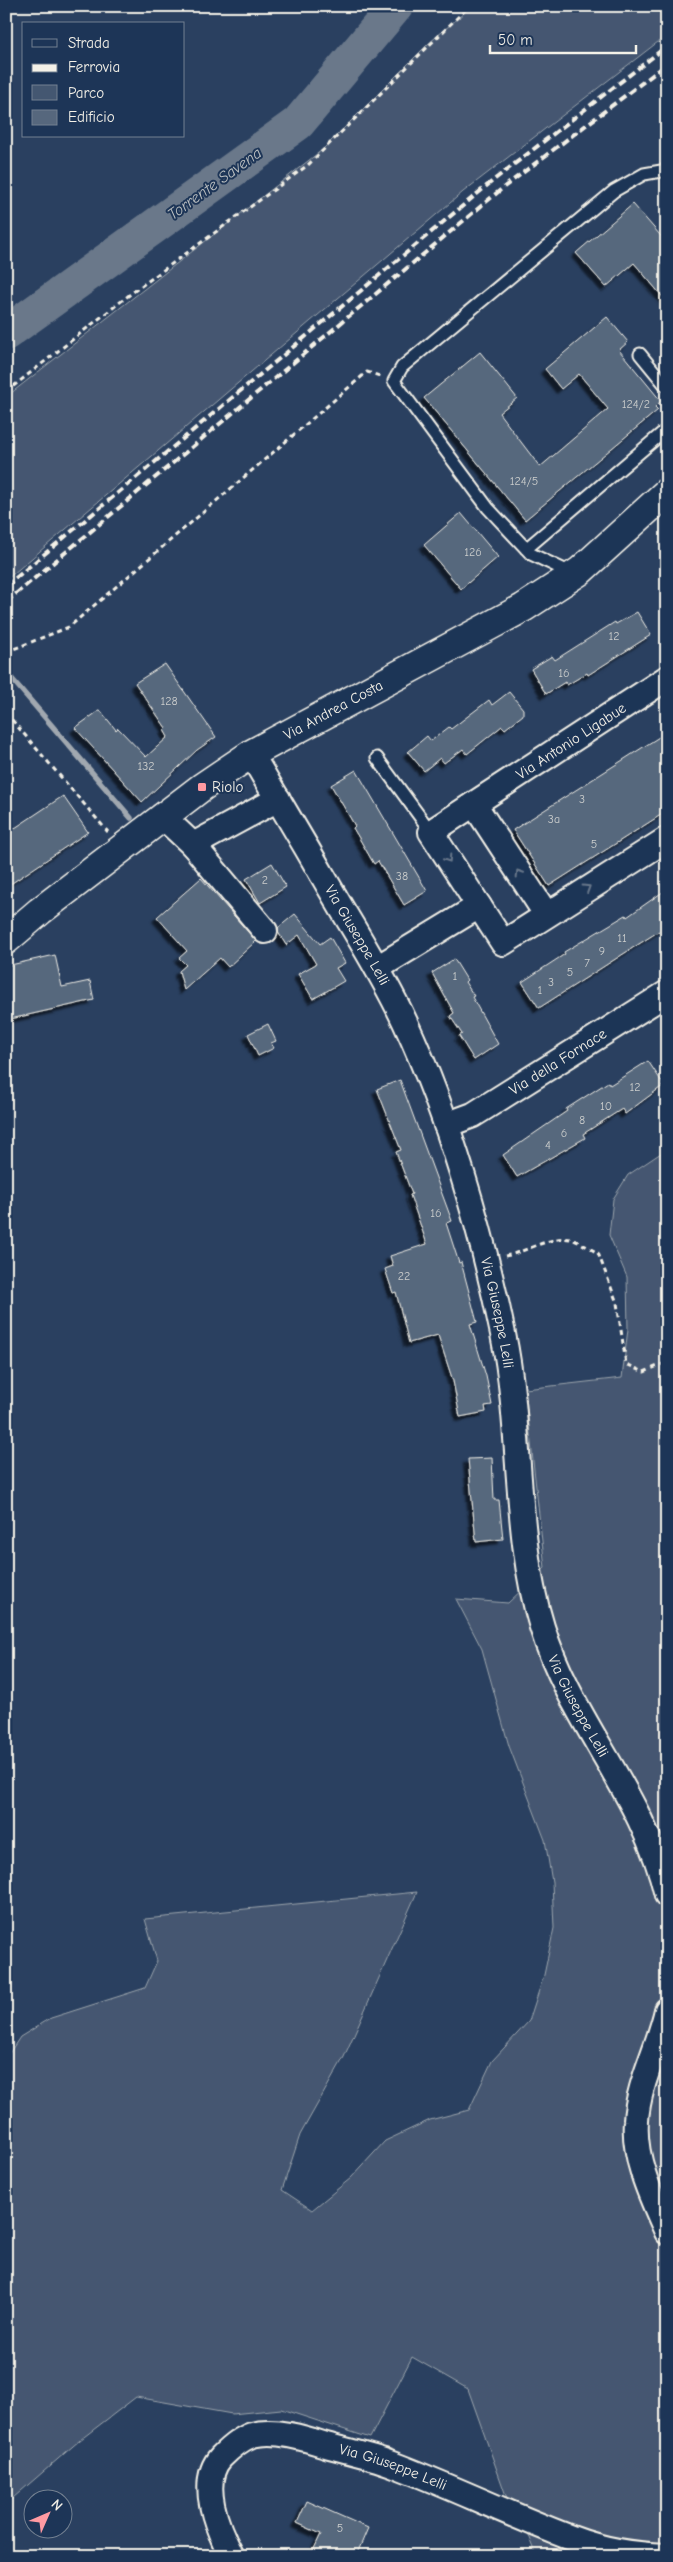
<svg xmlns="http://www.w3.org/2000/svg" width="673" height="2562" font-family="'Comic Neue',sans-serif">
	<defs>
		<filter id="shadow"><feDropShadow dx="-4.5" dy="4.5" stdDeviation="1" flood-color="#0009"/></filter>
	</defs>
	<rect width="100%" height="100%" fill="#2a4060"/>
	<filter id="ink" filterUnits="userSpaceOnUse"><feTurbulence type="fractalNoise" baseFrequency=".02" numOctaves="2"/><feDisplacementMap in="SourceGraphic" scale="10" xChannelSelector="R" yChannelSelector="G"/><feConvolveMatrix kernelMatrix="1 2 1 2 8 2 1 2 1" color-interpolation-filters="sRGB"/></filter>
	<g filter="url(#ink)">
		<path fill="#445771" stroke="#9ca4ac" d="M472 6H667V35L463 192 6 580V397L322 150 429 43Z
			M667 1149V2556H537L530 2538 509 2504 468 2389 412 2357 370 2438 281 2409 232 2414 136 2397 80 2440 6 2504V2058L20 2037 51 2018 145 1988 157 1961 145 1919 417 1892 344 2057 300 2135 282 2190 312 2210 351 2178 385 2141 430 2120 469 2110 492 2061 529 2021 544 1975 554 1928 552 1882 545 1840 509 1746 482 1649 456 1599 508 1603 545 1568 525 1389 622 1378 628 1329 627 1277 609 1235 613 1199 628 1175Z"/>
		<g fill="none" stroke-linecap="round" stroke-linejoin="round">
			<path stroke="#a1a8b0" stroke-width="5.5" d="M6 672 131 818"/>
			<path stroke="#6a788a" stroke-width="35" d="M6 333 298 123 396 6"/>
		</g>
		<path fill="#56677d" stroke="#f4f1e8" filter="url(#shadow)" d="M633 204 667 243V302L634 263 606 287 576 253Z
			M607 317 628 342 619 350 661 401 655 407 658 410 525 520 424 398 480 352 517 398 499 413 540 467 608 409 579 374 561 389 545 369Z
			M461 513 498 557 461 589 424 545Z
			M637 612 651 635 588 675 587 673 567 685 565 682 546 694 531 669 552 656 555 660 615 622 616 624Z
			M165 664 216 737 197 750 142 802 75 728 100 710 116 730 118 728 146 757 168 737 164 730 166 728 135 683Z
			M509 692 523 709V715L505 729 502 726 467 754 463 749 444 763 440 758 424 771 408 752 427 736 431 741 449 727 451 729 489 700 492 705Z
			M667 732V811L549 886 513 830Z
			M356 770 427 891 404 905 378 861 374 864 359 838 353 828 355 826 331 785Z
			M63 796 88 832 6 887V834Z
			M272 863 286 887 260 903 246 879Z
			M201 878 256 941 228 967 220 958 184 990 179 971 186 965 179 958 187 951 157 917Z
			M667 889V926L539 1008 522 982 565 954 564 952 626 915 627 917Z
			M295 914 320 944 330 937 345 963 336 968 344 981 313 999 298 974 316 964 299 935 286 945 278 932V928Z
			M55 955 62 987 90 981 94 1000 6 1020V966Z
			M454 959 467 980 465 982 474 996 472 997 498 1044 474 1060 459 1036 462 1034 450 1016 454 1013 432 973Z
			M268 1024 276 1041 271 1043 274 1048 258 1056 248 1034Z
			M648 1061 664 1085 625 1114 622 1109 583 1134 585 1138 517 1177 503 1155 567 1111 566 1109 608 1082 610 1085Z
			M400 1080 452 1221 446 1223 459 1263 461 1262 477 1322 470 1324 486 1376 492 1405 485 1406 486 1412 460 1417 453 1381 438 1335 409 1343 396 1292 393 1293 385 1269 393 1266 390 1256 427 1244 410 1195 412 1194 396 1152 401 1150 377 1089Z
			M492 1458 494 1500H499L503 1539 476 1542 468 1459Z
			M307 2501 368 2528 356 2556H324L313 2551 321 2534 297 2523Z"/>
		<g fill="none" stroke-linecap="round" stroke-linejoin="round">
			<defs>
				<path id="lane" d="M640 354 667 387
					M526 549 667 429
					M573 574 531 554 488 508 394 381 402 367 614 191 644 174 667 170
					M377 758 431 832"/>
				<g id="street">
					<path d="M667 678 431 832 503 943 667 839"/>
					<path id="s1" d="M251 754C282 806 312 857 342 909 364 946 387 983 405 1022 449 1117 482 1231 503 1334 523 1430 513 1533 542 1627 571 1722 645 1796 667 1895"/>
					<path d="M474 804 546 914"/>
					<path d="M162 816 193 845 265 931"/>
					<path d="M193 845 278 799"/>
					<path d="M377 968 479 906"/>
					<path id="s2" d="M446 1125 473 1115 667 993"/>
					<path d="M667 2010C659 2047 638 2083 636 2121 633 2159 652 2198 667 2232"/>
					<path id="s3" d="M232 2556C217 2529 198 2482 221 2457 229 2449 240 2439 252 2435 275 2429 304 2438 326 2445 348 2451 371 2456 392 2464 453 2487 512 2516 574 2539 603 2550 636 2555 667 2556"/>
				</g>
				<g id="secondary">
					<path id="s4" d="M6 940 40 911 202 787 251 754 523 608 580 571 667 492"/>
				</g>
			</defs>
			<use href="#lane" stroke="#f4f1e8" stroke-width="15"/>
			<use href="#street" stroke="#f4f1e8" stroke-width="28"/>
			<use href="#secondary" stroke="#f4f1e8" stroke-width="31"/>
			<path stroke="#f4f1e8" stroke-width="3" stroke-dasharray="5 4" stroke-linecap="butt" d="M6 392 133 292 308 165 469 6
				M6 652 69 627 367 372 380 376
				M6 713 108 832
				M505 1256C523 1253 553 1235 570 1239 579 1241 590 1249 598 1253L617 1303 626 1364 644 1372 667 1362"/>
			<use href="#lane" stroke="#1d3557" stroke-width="11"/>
			<use href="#street" stroke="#1d3557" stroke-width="24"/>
			<use href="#secondary" stroke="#1d3557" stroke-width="28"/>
			<path stroke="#f4f1e8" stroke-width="4" stroke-dasharray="8 4" stroke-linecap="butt" d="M6 586 495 179 667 46
				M6 602 504 187 667 64"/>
		</g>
		<defs><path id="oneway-chevron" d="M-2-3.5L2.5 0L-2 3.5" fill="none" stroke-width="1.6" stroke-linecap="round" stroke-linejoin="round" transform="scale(1.25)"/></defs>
		<g stroke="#68778a">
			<use href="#oneway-chevron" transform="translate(448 859) rotate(57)"/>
			<use href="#oneway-chevron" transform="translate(519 873) rotate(-123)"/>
			<use href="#oneway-chevron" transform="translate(587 888) rotate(-32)"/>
		</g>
	</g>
	<rect fill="#ff9aa2" stroke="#1d3557" stroke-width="2" x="197" y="782" width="10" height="10" rx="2.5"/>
	<g text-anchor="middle" stroke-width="4" stroke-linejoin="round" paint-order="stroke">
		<g font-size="12" fill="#cccecd">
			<text x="636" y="408">124/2</text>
			<text x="524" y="485">124/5</text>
			<text x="473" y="556">126</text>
			<text x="614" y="640">12</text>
			<text x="564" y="677">16</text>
			<text x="169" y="705">128</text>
			<text x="146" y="770">132</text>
			<text x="582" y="803">3</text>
			<text x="554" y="823">3a</text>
			<text x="594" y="848">5</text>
			<text x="402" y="880">38</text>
			<text x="265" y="884">2</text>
			<text x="622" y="942">11</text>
			<text x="602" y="955">9</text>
			<text x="587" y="967">7</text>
			<text x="570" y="976">5</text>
			<text x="455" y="980">1</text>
			<text x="551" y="986">3</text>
			<text x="540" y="994">1</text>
			<text x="635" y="1091">12</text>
			<text x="606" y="1110">10</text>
			<text x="582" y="1124">8</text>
			<text x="564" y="1137">6</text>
			<text x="548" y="1149">4</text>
			<text x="436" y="1217">16</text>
			<text x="404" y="1280">22</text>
			<text x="340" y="2532">5</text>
		</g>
		<g font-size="15" fill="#f4f1e8" stroke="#1d3557">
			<text dy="5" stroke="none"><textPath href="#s4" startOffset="401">Via Andrea Costa</textPath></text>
			<text transform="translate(571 741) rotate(-33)" y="5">Via Antonio Ligabue</text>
			<text dy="5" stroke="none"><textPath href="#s1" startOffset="210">Via Giuseppe Lelli</textPath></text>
			<text dy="5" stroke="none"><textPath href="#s2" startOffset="129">Via della Fornace</textPath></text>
			<text dy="5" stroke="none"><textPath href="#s1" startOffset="615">Via Giuseppe Lelli</textPath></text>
			<text dy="5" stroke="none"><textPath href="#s1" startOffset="1020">Via Giuseppe Lelli</textPath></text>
			<text dy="5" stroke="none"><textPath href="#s3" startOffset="290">Via Giuseppe Lelli</textPath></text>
		</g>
		<g font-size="15" fill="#f4f1e8" stroke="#1d3557" text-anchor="start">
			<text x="212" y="792">Riolo</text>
		</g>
		<g font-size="16" font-style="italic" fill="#bdc1c2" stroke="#1d3557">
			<text transform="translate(214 183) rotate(-36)" y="6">Torrente Savena</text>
		</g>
	</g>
	<rect width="673" height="2562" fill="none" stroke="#1d3557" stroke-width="25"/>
	<rect x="12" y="12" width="648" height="2537" fill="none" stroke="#f4f1e8" stroke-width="2" filter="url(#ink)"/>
	<rect x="22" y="22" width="162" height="115" fill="#1d3557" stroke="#738091"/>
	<rect x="32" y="39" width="25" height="8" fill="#1d3557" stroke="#738091"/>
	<text x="68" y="48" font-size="15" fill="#f4f1e8">Strada</text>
	<rect x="32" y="64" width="25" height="8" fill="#f4f1e8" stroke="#738091"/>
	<text x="68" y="72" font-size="15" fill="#f4f1e8">Ferrovia</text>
	<rect x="32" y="85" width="25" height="15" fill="#445771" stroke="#738091"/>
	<text x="68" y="98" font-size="15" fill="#f4f1e8">Parco</text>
	<rect x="32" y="110" width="25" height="15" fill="#56677d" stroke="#738091"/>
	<text x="68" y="122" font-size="15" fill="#f4f1e8">Edificio</text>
	<g transform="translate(48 2514) rotate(45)"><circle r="24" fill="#1d3557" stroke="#738091"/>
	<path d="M0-4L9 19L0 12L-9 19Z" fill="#ff9aa2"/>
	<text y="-8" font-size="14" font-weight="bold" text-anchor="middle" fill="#f4f1e8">N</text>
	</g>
	<path d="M490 45v8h146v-8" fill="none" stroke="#f4f1e8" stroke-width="2.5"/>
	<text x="498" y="45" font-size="15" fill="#f4f1e8" stroke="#1d3557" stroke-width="4" paint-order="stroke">50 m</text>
</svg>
